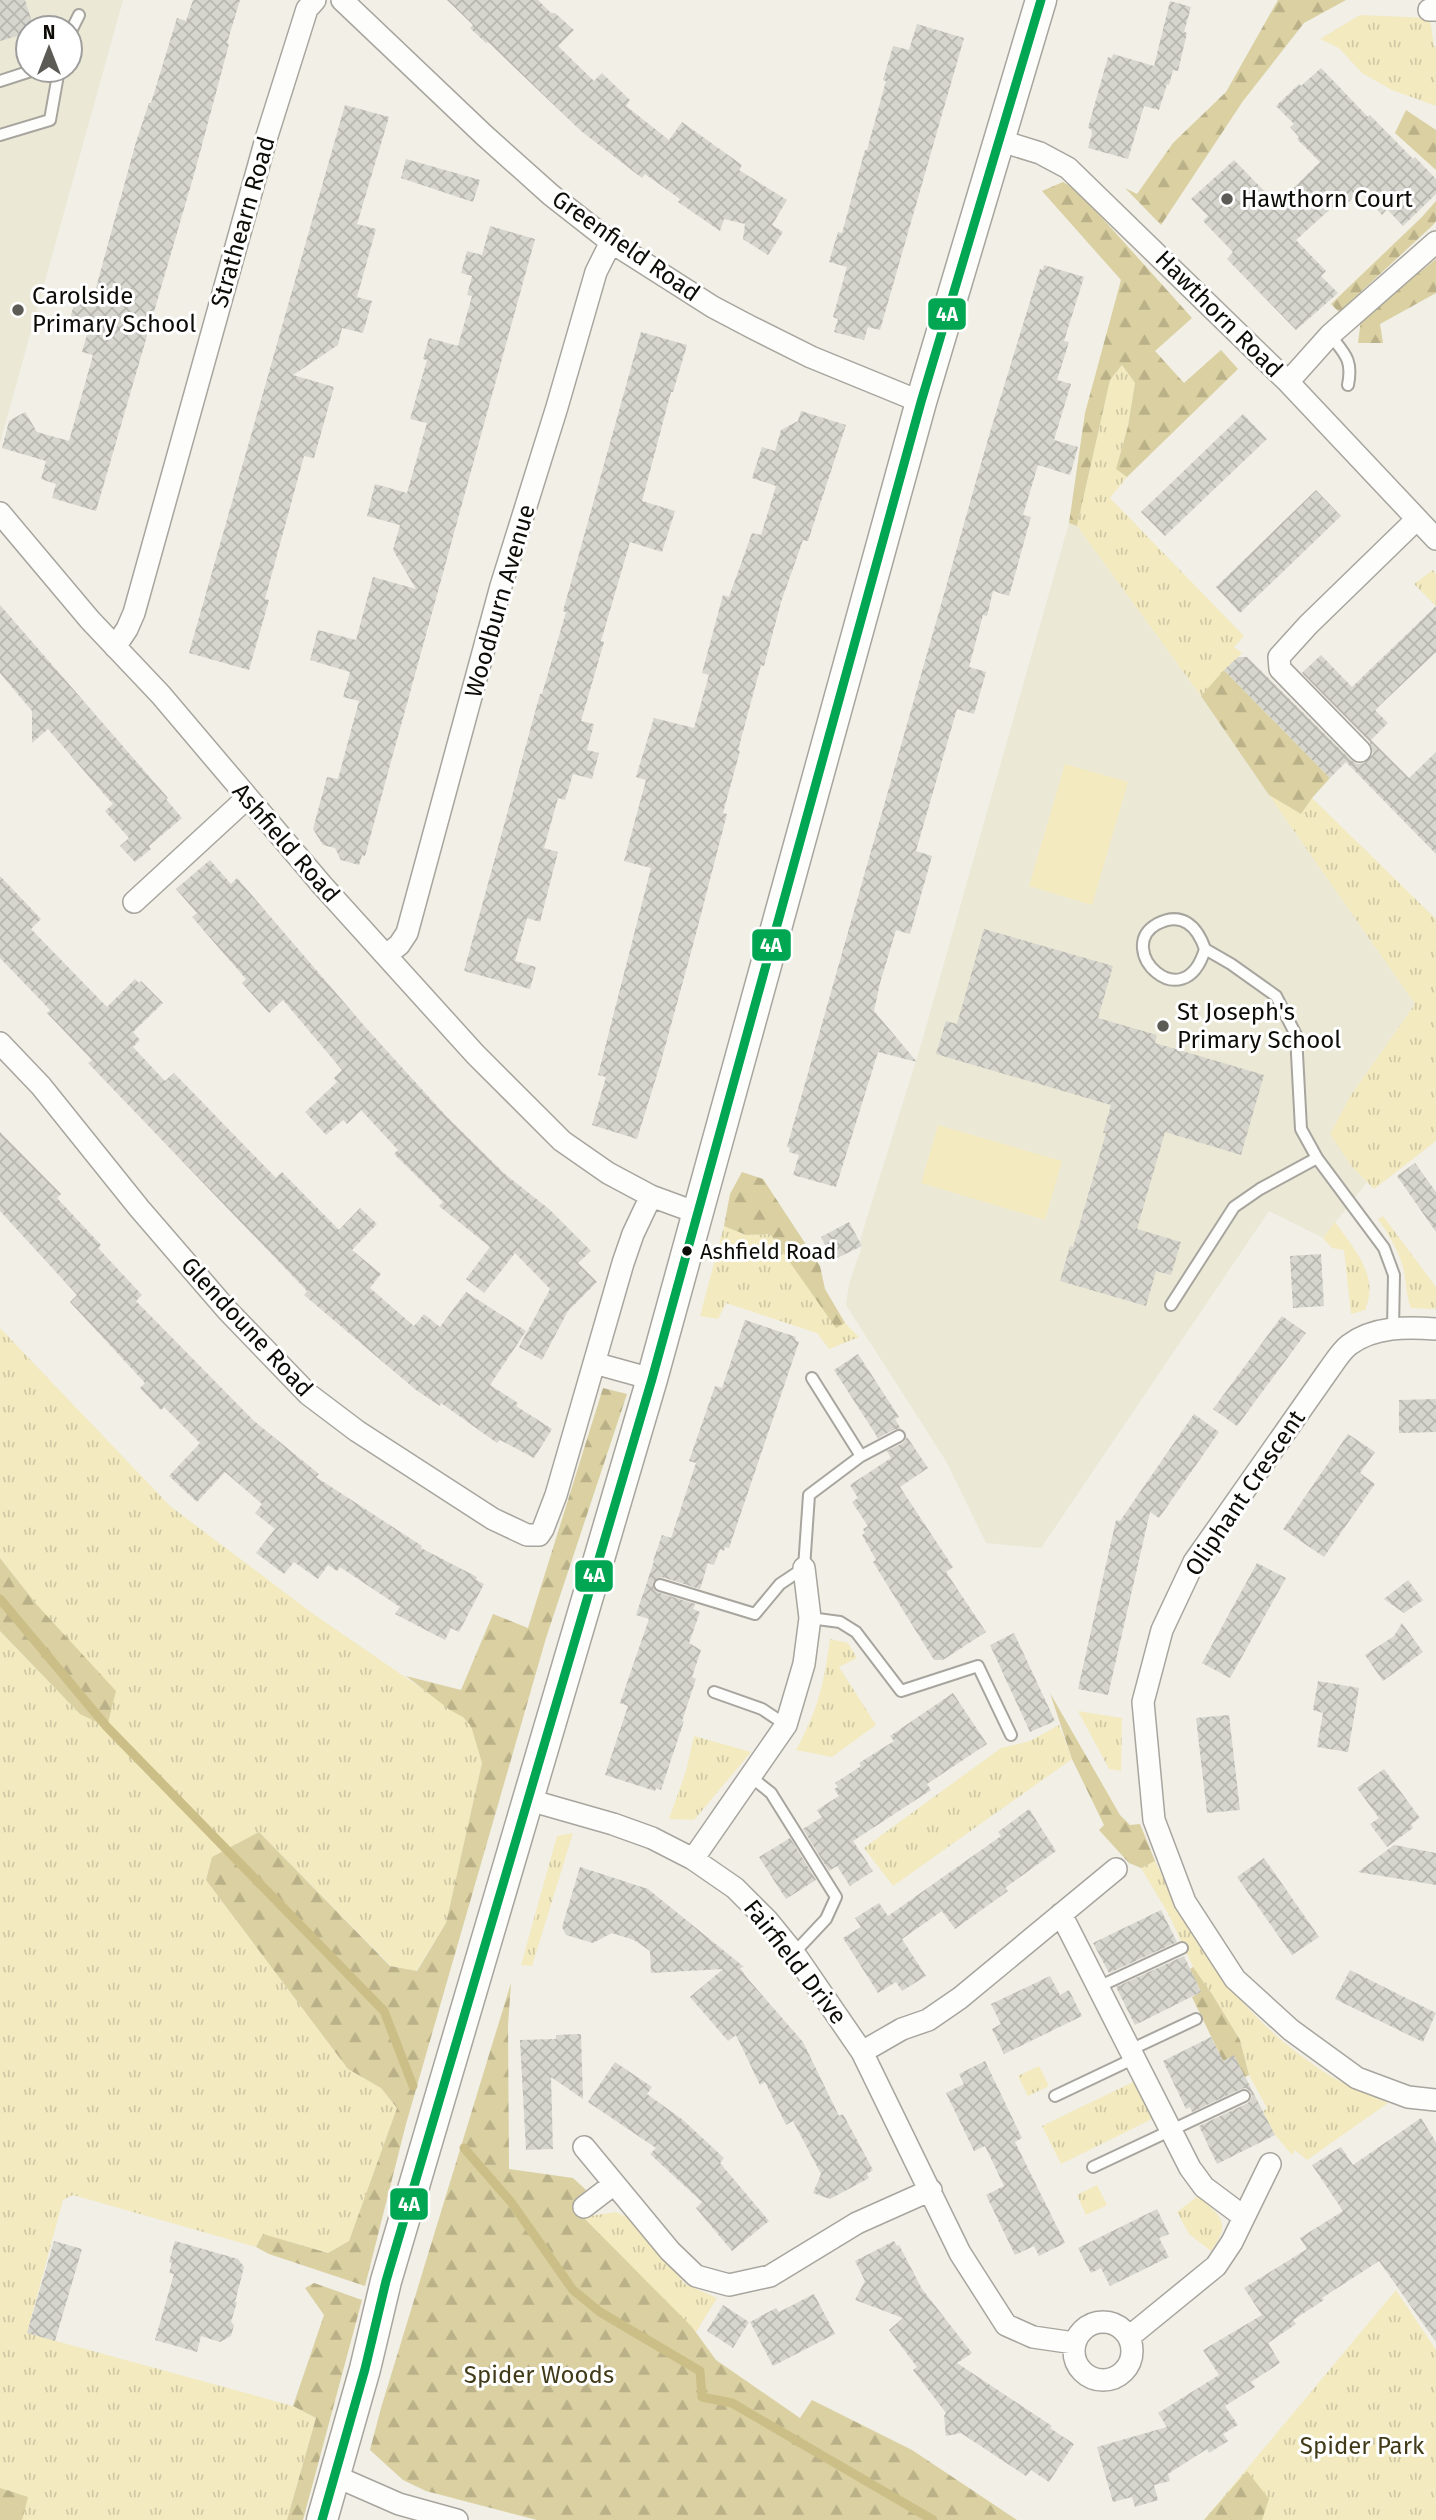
<svg xmlns="http://www.w3.org/2000/svg" width="1436" height="2520" font-family="'Fira Sans',sans-serif">
	<defs>
		<pattern id="grass-tufts" width="24" height="20" patternUnits="userSpaceOnUse" patternTransform="scale(1.75)"><rect width="24" height="20" fill="#f3eac0"/><path d="M3 7l-1-3M5 7V3M7 7l1-3M15 17l-1-3M17 17v-4M19 17l1-3" fill="none" stroke="#cfc8a4"/></pattern>
		<pattern id="forest-firs" width="22" height="20" patternUnits="userSpaceOnUse" patternTransform="scale(1.75)"><rect width="22" height="20" fill="#dad0a1"/><path d="M5 1l3.5 6h-7zM16 11l3.5 6h-7z" fill="#bab189"/></pattern>
		<pattern id="building-cross-hatch" width="8" height="8" patternUnits="userSpaceOnUse" patternTransform="scale(1.75)"><rect width="8" height="8" fill="#d7d6ce"/><path d="M0 0l8 8M0 8l8-8" fill="none" stroke="#b7b6af"/></pattern>
	</defs>
	<rect width="100%" height="100%" fill="#f1efe6"/>
	<path fill="#ebe8d6" fill-rule="evenodd" d="M0 0H123L0 443ZM28 28H70V70H28Z
		M1069 523 1077 526 1201 696 1415 1004 1351 1095 1353 1168 1367 1182 1323 1238 1269 1211 1041 1548 986 1543 946 1461 846 1305 849 1284 862 1246 860 1242 865 1224 920 1048Z"/>
	<path fill="url(#grass-tufts)" d="M1360 15 1430 18 1434 47H1436V106L1392 90 1362 73 1339 48 1320 39Z
		M1122 365 1135 383 1128 426 1116 469 1127 477 1110 498 1244 636 1234 647 1242 653 1201 696 1077 526 1110 380Z
		M1433 570 1436 574V606L1414 584Z
		M1269 795 1301 814 1312 798 1436 919V1141L1374 1189 1353 1168 1330 1134 1351 1095 1415 1004Z
		M1383 1216 1436 1287V1309L1411 1308C1405 1294 1407 1278 1402 1264 1397 1248 1388 1233 1378 1219Z
		M1335 1222C1354 1249 1380 1276 1365 1310L1351 1314 1344 1250 1332 1248 1323 1238Z
		M724 1226 746 1235 770 1234 836 1327 845 1323 859 1337 829 1349 817 1333 726 1303 718 1319 700 1316Z
		M0 1328 170 1506 312 1613 463 1717 471 1726 482 1763 446 1923 416 1971 391 1966 259 1832 212 1857 206 1880 348 2069 381 2088 397 2108 349 2241 328 2253 263 2234 256 2247 73 2195 63 2200 27 2333 293 2406 316 2418 287 2520H0V1631L80 1714 37 1605 0 1558Z
		M830 1639 848 1643 857 1658 839 1667 876 1725 832 1757 796 1750C818 1710 824 1684 830 1639Z
		M1078 1711 1122 1718 1121 1771 1109 1769Z
		M1059 1725 1072 1759 893 1886 864 1848 1001 1748 1030 1741Z
		M694 1736 751 1752 694 1820 669 1819 686 1771Z
		M573 1833 532 1966 521 1965 557 1836Z
		M1155 1861C1198 1951 1243 2021 1329 2075 1347 2086 1369 2094 1388 2103L1307 2160 1295 2150 1292 2155 1275 2135 1263 2111 1267 2108 1249 2075 1240 2040 1212 1994 1194 1969 1169 1915 1141 1868Z
		M1039 2066 1049 2086 1028 2096 1018 2076Z
		M1135 2081 1154 2118 1061 2164 1042 2126Z
		M1097 2185 1107 2205 1086 2215 1077 2195Z
		M1198 2196C1221 2217 1232 2222 1211 2251L1189 2234 1177 2212Z
		M616 2212 629 2218 685 2284 717 2298 696 2332 583 2217Z
		M1396 2290 1436 2350V2520H1204Z"/>
	<path fill="url(#forest-firs)" d="M1278 0H1346L1304 23 1243 101 1161 225 1125 188 1137 194 1173 143 1226 92Z
		M1406 110 1436 130V170L1395 133Z
		M1063 182 1077 190 1192 318 1155 351 1184 383 1221 350 1238 369 1127 477 1116 469 1128 426 1135 383 1122 365 1110 380 1077 526 1069 523 1085 413 1121 280 1042 191Z
		M1436 201V221L1433 225 1339 312 1331 304 1422 217Z
		M1436 259V293L1380 324 1383 343H1358L1361 320Z
		M1224 670 1330 778 1312 798 1301 814 1269 795 1201 696Z
		M742 1172 763 1179 820 1266 825 1289 845 1323 836 1328 770 1234 746 1235 724 1226 730 1194Z
		M603 1388 627 1394 546 1638 406 2124 365 2286 269 2254 256 2247 263 2234 328 2253 349 2241 397 2108 381 2088 348 2069 206 1880 212 1857 259 1832 390 1966 417 1971 446 1923 482 1763 471 1726 463 1717 450 1710 406 1676 461 1690 493 1614 528 1628Z
		M0 1558 37 1605 116 1691 107 1727 80 1714 0 1631Z
		M1050 1693 1120 1815 1130 1825 1140 1824 1155 1861 1141 1868 1129 1863 1099 1830 1104 1825 1072 1759Z
		M1193 1967 1212 1994 1240 2040 1249 2075 1245 2077 1223 2061 1192 1997 1201 1992 1190 1969Z
		M511 1983 508 2025 509 2169 573 2178 586 2190 573 2204 583 2217 692 2327 716 2360 800 2418 812 2400 912 2450 1017 2520H537L426 2491 403 2480 370 2450 381 2408Z
		M314 2283 362 2300 303 2520H287L316 2418 293 2406 324 2315 305 2288Z
		M1247 2471 1269 2499 1262 2520H1204Z
		M0 2488 28 2497 22 2520H0Z"/>
	<path fill="#f3eac0" d="M1065 764 1128 782 1092 905 1029 886Z
		M938 1125 1062 1161 1045 1220 921 1183Z"/>
	<g fill="none" stroke-linecap="round" stroke-linejoin="round">
		<path stroke="#cbbf87" stroke-width="9" d="M0 1599 107 1727 384 2011 413 2086
			M464 2148 511 2202 573 2290 600 2312 700 2371 702 2397 732 2403 933 2520"/>
	</g>
	<path fill="url(#building-cross-hatch)" d="M0 0H25L34 28H28V33L0 41Z
		M193 0H240L227 43 229 44 195 171 96 511 52 498 56 484 41 479 46 461 2 448 9 421 25 412 37 432 69 441 93 355 82 352 90 324 70 319 78 290 94 295 136 142 149 103H151L177 18 186 21Z
		M447 0H538L551 13H555L574 30 558 46 594 81 602 73 630 100 626 106 669 140 682 122 742 165 739 170 787 200 772 225 783 232 768 255 743 239 745 224 724 219 720 231 678 202 680 199 645 174 642 178 581 131 488 42 486 43 470 28 473 25Z
		M1170 1 1191 7 1184 32 1187 33 1178 71 1173 70 1169 85 1167 84 1159 110 1144 106 1128 159 1088 148 1092 134 1091 129 1088 128 1108 57 1112 58 1113 54 1154 66Z
		M917 24 964 38 880 330 868 327 864 340 834 332 838 319 833 317 847 267 829 262 838 232 842 233 865 150H867L886 81 883 80 893 46 909 50Z
		M1321 68 1368 117 1370 115 1413 159 1415 157 1436 179V194L1403 226 1387 209 1382 215 1360 192 1349 202H1338L1296 240 1326 271 1321 276 1338 293 1296 330 1227 259 1233 252 1203 221 1208 216 1191 199 1234 160 1277 204 1320 162 1297 139 1299 137 1290 127 1294 124 1276 106 1299 84 1301 86Z
		M345 105 389 117 357 224 376 229 357 297 372 301 363 333 342 328 338 345 293 375 334 387 314 458 304 456 265 599 269 600 249 670 189 653Z
		M406 159 480 180 473 202 401 178Z
		M490 226 535 239 365 856 362 855 359 865 341 860 335 848 323 845 313 829 327 777 338 779 359 701 343 697 350 672 310 660 318 630 356 640 373 577 416 589 393 550 400 525 367 516 375 484 407 493 427 423 410 419 427 360 423 359 429 338 458 346 472 296 467 295 472 276 461 273 467 251 482 255Z
		M1044 265 1084 277 1064 341 1069 342 1057 380 1071 384 1054 440 1078 447 1070 475 1038 465 1023 515 1031 517 1009 596 993 591 987 616 983 615 969 667 986 672 974 714 957 709 916 851 932 856 910 934 896 930 880 983 874 1011 917 1062 878 1052 836 1187 793 1175 799 1155 789 1152 790 1148 787 1147 990 432 1040 269 1043 270Z
		M641 332 687 345 673 392H671L642 501 675 511 662 552 630 542 601 641 604 642 581 721 594 724 587 750 599 753 592 779 573 774 565 800 558 798 544 848 558 852 540 922 527 918 515 961 536 967 530 989 464 971 540 694H542L566 612 563 611Z
		M801 411 846 425 808 541 803 540 781 602 764 666 761 665 738 750 740 751 723 813 727 814 693 945 660 1065 637 1139 592 1125 606 1077 598 1075 651 868 624 861 646 780 636 777 654 718 694 728 709 675 702 673 723 595 729 597 752 533 761 535 776 486 752 478 762 447 775 451 781 430 798 421Z
		M1243 414 1267 439 1165 536 1141 512Z
		M1316 490 1341 516 1240 613 1216 587Z
		M0 605 168 798 166 799 182 818 149 846 151 849 135 862 120 846 129 838 105 811 113 804 103 793 48 729 32 743V711L0 673Z
		M1436 606V652L1375 710 1388 723 1371 740 1409 778 1436 752V854L1346 762 1330 778 1224 670 1238 657H1247L1351 760 1357 764 1364 763 1373 754 1370 742 1302 673 1321 655 1352 687Z
		M210 860 231 884 237 878 367 1029 447 1117 505 1174 549 1209 591 1251 578 1263 597 1282 568 1311 542 1360 519 1347 550 1289 515 1253 484 1293 466 1279 490 1247 439 1206 443 1202 394 1154 398 1150 361 1110 347 1124 343 1120 326 1135 305 1112 337 1082 334 1078 342 1070 283 1000 269 1013 242 983 246 979 192 917 197 913 176 889Z
		M0 876 41 919 31 929 107 1007 135 979 139 983 141 981 163 1003 133 1032 140 1040 133 1047 165 1081 174 1073 276 1178 282 1172 339 1230 360 1208 377 1224 352 1250 381 1274 370 1288 414 1326 424 1314 440 1327 466 1292 526 1331 490 1385 518 1403 516 1406 552 1429 534 1458 500 1440 497 1443 441 1403 440 1406 416 1390 304 1295 307 1291 88 1063 92 1060 47 1013 50 1010 0 958Z
		M984 929 1113 966 1098 1018 1157 1035 1155 1043 1264 1075 1241 1155 1165 1132 1137 1229 1181 1242 1171 1275 1156 1271 1146 1306 1060 1281 1070 1246 1073 1247 1106 1133H1103L1111 1105 936 1054 946 1021 957 1024Z
		M0 1132 61 1194 57 1198 101 1245 98 1248 142 1295 136 1301 254 1421 319 1474 316 1477 422 1546 421 1548 477 1577 476 1580 484 1584 459 1632 451 1628 445 1640 395 1614 400 1607 340 1567 337 1571 328 1565 318 1579 294 1562 284 1574 256 1553 275 1529 255 1513 262 1504 225 1472 197 1502 169 1476 200 1443 164 1407 161 1410 140 1388 145 1383 70 1302 77 1295 0 1211Z
		M1415 1163 1436 1192V1232L1397 1176Z
		M849 1222 862 1246 833 1260 821 1237Z
		M1321 1254 1324 1306 1293 1308 1290 1256Z
		M1282 1316 1306 1333 1237 1426 1213 1409Z
		M745 1320 796 1337 795 1340 799 1342 729 1548 725 1547 724 1551 720 1549 714 1565 708 1563 700 1589 662 1577 653 1582V1587L657 1592 695 1604 693 1609 700 1612 689 1643 701 1650 692 1677 696 1679 682 1721H684L661 1790 656 1788 655 1791 605 1775 628 1706 620 1703 649 1619 636 1615 654 1561H653L662 1535 671 1538 696 1463 689 1461 715 1386 722 1388Z
		M858 1354 899 1417 895 1419 901 1429H895L878 1438 834 1370Z
		M1436 1399V1432L1399 1433V1400Z
		M1194 1414 1219 1432 1159 1518 1150 1512 1108 1695 1078 1689 1116 1520 1120 1521Z
		M1348 1434 1375 1452 1360 1473 1375 1484 1324 1557 1283 1529Z
		M907 1437 928 1468 900 1487 953 1567 946 1572 986 1632 943 1660H934L873 1562 876 1560 862 1535 865 1533 863 1529 868 1526 852 1502 858 1498 850 1485 891 1458 887 1451 903 1443Z
		M1257 1563 1286 1578 1230 1678 1202 1663Z
		M1408 1580 1423 1600 1404 1613 1384 1599Z
		M1402 1623 1423 1652 1383 1681 1365 1655 1394 1636Z
		M1014 1633 1055 1721 1030 1732 990 1645Z
		M1318 1681 1359 1688 1348 1752 1317 1747 1323 1713 1313 1710Z
		M953 1693 987 1744 927 1784 931 1790 853 1841 873 1871 850 1886 837 1866 829 1871 803 1829 822 1817 817 1810 839 1796 834 1789 838 1787 835 1783 861 1766 859 1763 894 1741 890 1736Z
		M1229 1715 1240 1810 1207 1813 1196 1718Z
		M1384 1769 1420 1818 1411 1824 1413 1828 1387 1847 1370 1824 1379 1818 1357 1788Z
		M1029 1809 1056 1851 1005 1888 1008 1891 955 1929 942 1911 902 1939 926 1976 902 1991 896 1982 878 1993 843 1938 861 1927 855 1918 879 1903 888 1916 1001 1836 998 1832Z
		M790 1838 816 1880 786 1899 759 1857Z
		M1394 1845 1436 1853V1885L1358 1872Z
		M1264 1858 1319 1937 1292 1955 1237 1877Z
		M580 1867 648 1889 744 1967 740 1968 748 1979 803 2042 839 2116 843 2114 873 2170 867 2174 869 2178 830 2199 813 2193 821 2174 793 2121 786 2125 765 2082 760 2085 736 2035 728 2041 690 1997 723 1969 651 1973 650 1951 634 1940 612 1933 593 1943 566 1935 562 1927Z
		M1161 1910 1177 1942 1109 1973 1093 1943Z
		M1184 1956 1201 1992 1135 2025 1116 1987Z
		M1350 1970 1436 2013 1423 2042 1335 1999Z
		M1050 1976 1060 1995 1069 1990 1082 2016 1004 2054 992 2029 1001 2024 991 2004Z
		M581 2034 583 2099 551 2077 553 2149 526 2150 520 2040 556 2039V2035Z
		M1211 2037 1223 2061 1234 2055 1275 2135 1217 2164 1199 2126 1248 2103 1252 2097 1251 2092 1245 2088 1241 2089 1192 2112 1190 2107 1186 2109 1163 2061Z
		M985 2061 1022 2138 1015 2142 1065 2243 1039 2256 1034 2246 1015 2255 986 2195 1004 2186 985 2146 974 2151 946 2093 964 2084 959 2074Z
		M615 2062 652 2087 647 2094 683 2120 724 2158 720 2163 769 2221 732 2251 696 2208 702 2202 650 2154 656 2148 588 2102Z
		M1421 2118 1436 2142V2342L1379 2261 1322 2298 1324 2300 1293 2320 1296 2324 1268 2343 1280 2363 1251 2382 1255 2387 1225 2406 1238 2425 1223 2434 1228 2441 1209 2453 1207 2449 1168 2474 1170 2481 1154 2485 1158 2500 1135 2507 1132 2497 1113 2502 1097 2447 1167 2427 1158 2413 1219 2375 1203 2350 1262 2315 1244 2288 1307 2249 1300 2238 1343 2211 1312 2165 1341 2147 1353 2165Z
		M1157 2209 1169 2234 1159 2238 1169 2257 1110 2286 1101 2268 1091 2273 1078 2248Z
		M54 2241 82 2249 55 2341 27 2333Z
		M175 2241 238 2259 244 2267 235 2302H237L231 2322 234 2325 231 2336 220 2342 201 2336 197 2352 155 2340 174 2274 169 2273 172 2263 169 2262Z
		M894 2241 897 2246 899 2245 922 2289 972 2353 957 2363 1052 2426 1050 2428 1074 2444 1049 2482 1031 2470 1026 2476 961 2433 946 2436 944 2416 946 2413 913 2370 917 2367 889 2330 903 2318 855 2300 865 2281 855 2261Z
		M814 2294 835 2334 773 2366 750 2322 776 2308 779 2312Z
		M723 2305 749 2322 733 2348 707 2331Z"/>
	<g fill="none" stroke-linecap="round" stroke-linejoin="round">
		<defs>
			<path id="service" d="M70 33 79 15
				M0 81 34 70
				M0 135 50 120 58 75 57 70
				M1330 335C1345 354 1353 360 1348 385
				M1205 949C1184 1020 1113 949 1157 924 1182 911 1197 926 1205 949L1231 964 1276 996 1296 1035 1301 1129 1317 1158 1384 1248 1394 1275 1393 1328
				M1171 1305 1234 1207 1260 1189 1317 1158
				M861 1456 899 1436
				M660 1585 755 1614 780 1584 804 1568 809 1495 861 1456 812 1378
				M810 1618 840 1622 856 1632 901 1691 978 1666 1011 1735
				M714 1692 762 1709 786 1725
				M751 1777 771 1793 836 1897 826 1919 794 1953
				M1098 1987 1182 1948
				M1130 2050 1196 2019
				M1055 2096 1135 2058
				M1093 2167 1244 2096"/>
			<path id="minor" d="M342 0 484 135 551 195 611 242 713 307 751 327 811 357 921 402
				M1429 10H1436
				M998 140 1040 153 1068 168 1288 382 1436 539
				M1288 382 1330 335 1436 242
				M0 513 90 620 161 695 322 885 475 1054 562 1141 608 1173 651 1196 700 1214
				M115 647 127 629 134 613 266 139 307 9 315 0
				M1360 751 1280 669 1279 657 1308 625 1417 519
				M134 902 247 798
				M386 955 399 945 407 933 501 586 557 407 596 272 611 242
				M0 1043 41 1086 139 1208 227 1310 308 1394 357 1431 493 1519 527 1535H539L543 1529 556 1495 623 1263 633 1234 651 1196
				M1436 1329C1407 1327 1374 1326 1349 1345 1341 1351 1334 1363 1328 1371L1194 1562 1162 1630 1143 1702 1154 1820 1185 1902 1235 1979 1291 2030 1357 2078 1408 2097 1436 2100
				M594 1363 652 1379
				M529 1800 613 1824 652 1838 693 1859 735 1888 768 1921 794 1953 862 2052 960 2253 1006 2325 1033 2337 1074 2343
				M693 1859 786 1725 804 1664 810 1618 804 1568
				M1061 1914 1190 2168 1204 2187 1244 2217
				M862 2052 902 2029 928 2020 960 1998 1116 1869
				M584 2147 670 2251 696 2276 729 2285 770 2276 857 2223 931 2190
				M584 2207 614 2184
				M1074 2351a29 29 0 1 1 58 0a29 29 0 1 1-58 0Z
				M1129 2337 1216 2266 1232 2242 1270 2164
				M335 2476 399 2504 457 2520"/>
			<path id="secondary" d="M322 2520 365 2369 386 2281 652 1379 921 402 1041 0"/>
		</defs>
		<use href="#service" stroke="#a7a59e" stroke-width="14"/>
		<use href="#minor" stroke="#a7a59e" stroke-width="24"/>
		<use href="#secondary" stroke="#a7a59e" stroke-width="33"/>
		<use href="#service" stroke="#fdfdfb" stroke-width="10"/>
		<use href="#minor" stroke="#fdfdfb" stroke-width="21"/>
		<use href="#secondary" stroke="#fdfdfb" stroke-width="30"/>
		<defs>
			<path id="bus-1" d="M322 2520 365 2369 386 2281 652 1379 921 402 1041 0"/>
		</defs>
		<use href="#bus-1" stroke="#fff" stroke-width="14"/>
		<use href="#bus-1" stroke="#00a651" stroke-width="9"/>
	</g>
	<g fill="#5d5b55" stroke="#fff" stroke-width="2.5">
		<circle cx="1227" cy="199" r="7"/>
		<circle cx="18" cy="310" r="7"/>
		<circle cx="1163" cy="1026" r="7"/>
	</g>
	<circle fill="#0d0c07" stroke="#fff" stroke-width="2.5" cx="687" cy="1251" r="6"/>
	<g text-anchor="middle" stroke-width="6" stroke-linejoin="round" paint-order="stroke">
		<g font-size="22" fill="#0d0c07" stroke="#fff" text-anchor="start">
			<text x="700" y="1259">Ashfield Road</text>
		</g>
		<g font-size="24" fill="#0d0c07" stroke="#fff" text-anchor="start">
			<text x="1241" y="207">Hawthorn Court</text>
			<text x="32" y="304">Carolside<tspan x="32" dy="28">Primary School</tspan></text>
			<text x="1177" y="1020">St Joseph's<tspan x="1177" dy="28">Primary School</tspan></text>
		</g>
		<g font-size="24" fill="#0d0c07" stroke="#fff">
			<text transform="translate(243 222) rotate(-74)" y="8">Strathearn Road</text>
			<text transform="translate(626 246) rotate(35)" y="8">Greenfield Road</text>
			<text transform="translate(1219 314) rotate(45)" y="8">Hawthorn Road</text>
			<text transform="translate(500 601) rotate(-74)" y="8">Woodburn Avenue</text>
			<text transform="translate(286 843) rotate(49)" y="8">Ashfield Road</text>
			<text transform="translate(247 1327) rotate(47)" y="8">Glendoune Road</text>
			<text transform="translate(1245 1493) rotate(-56)" y="8">Oliphant Crescent</text>
			<text transform="translate(795 1962) rotate(52)" y="8">Fairfield Drive</text>
		</g>
		<g font-size="24" fill="#413a18" stroke="#fff">
			<text x="539" y="2383">Spider Woods</text>
			<text x="1362" y="2454">Spider Park</text>
		</g>
	</g>
	<g stroke="#fff" stroke-width="2.5">
		<rect x="927" y="297" width="40" height="34" rx="7" fill="#00a651"/>
		<rect x="751" y="928" width="41" height="34" rx="7" fill="#00a651"/>
		<rect x="574" y="1559" width="40" height="34" rx="7" fill="#00a651"/>
		<rect x="389" y="2187" width="40" height="34" rx="7" fill="#00a651"/>
	</g>
	<g font-size="19" text-anchor="middle" font-weight="bold" fill="#fff">
		<text x="947" y="321">4A</text>
		<text x="771" y="952">4A</text>
		<text x="594" y="1582">4A</text>
		<text x="409" y="2211">4A</text>
	</g>
	<g transform="translate(49 49)"><circle r="33" fill="#ffffff" stroke="#9e9e9c" stroke-width="2"/>
	<path d="M0-5L12 26L0 18L-12 26Z" fill="#5d5b55"/>
	<text y="-10" font-size="19" font-weight="bold" text-anchor="middle" fill="#0d0c07">N</text>
	</g>
</svg>
